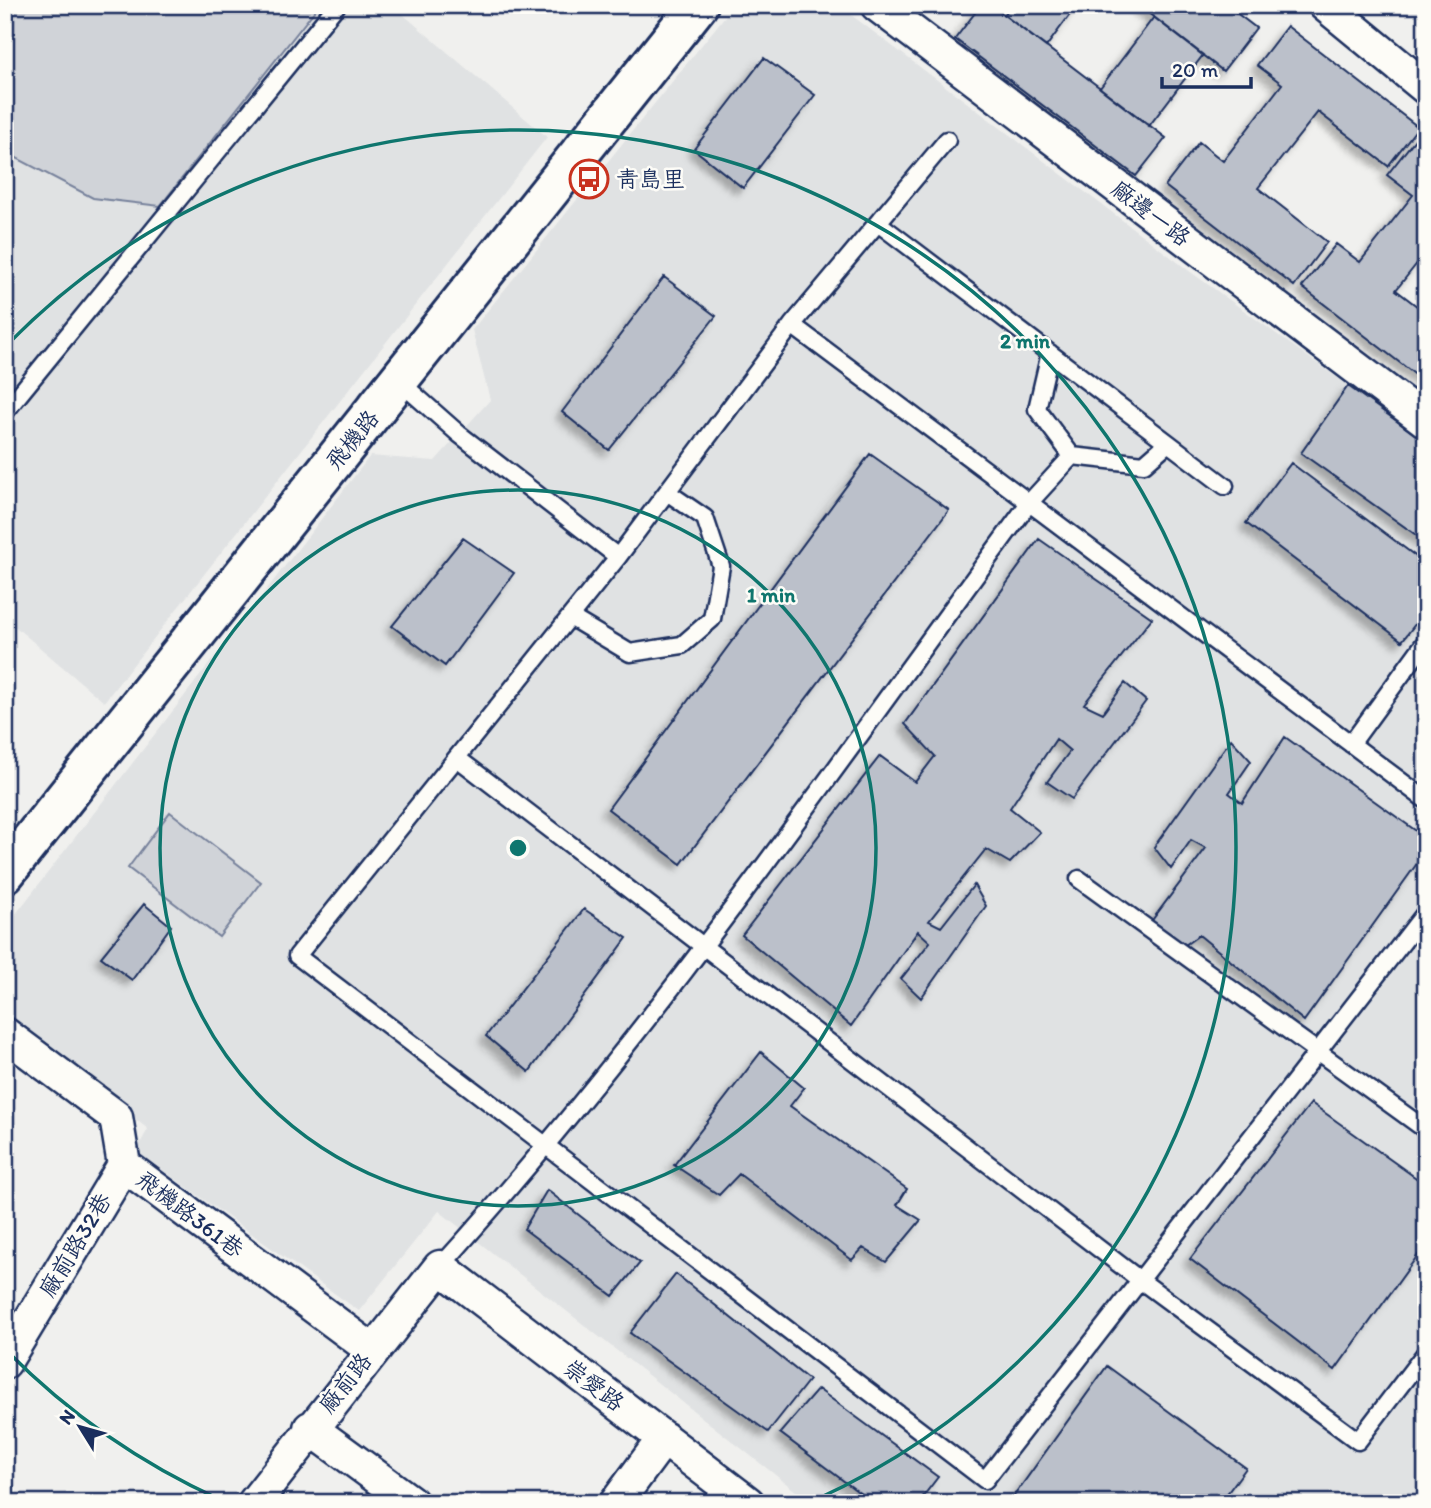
<svg xmlns="http://www.w3.org/2000/svg" width="1431" height="1508" font-family="Itim,'LXGW WenKai TC',sans-serif">
	<defs>
		<filter id="shadow"><feDropShadow dx="-6" dy="6" stdDeviation="3.5" flood-color="#0004"/></filter>
	</defs>
	<rect width="100%" height="100%" fill="#f0f0ee"/>
	<filter id="ink" filterUnits="userSpaceOnUse"><feTurbulence type="fractalNoise" baseFrequency=".0143" numOctaves="2"/><feDisplacementMap in="SourceGraphic" scale="14" xChannelSelector="R" yChannelSelector="G"/><feConvolveMatrix kernelMatrix="1 2 1 2 8 2 1 2 1" color-interpolation-filters="sRGB"/></filter>
	<g filter="url(#ink)">
		<path fill="#e0e2e3" d="M5 5H392L547 137 104 702 5 618Z
			M734 5H838L1192 273 1426 442V1503H811L439 1211 359 1311 136 1151 148 1129 5 1017V928L370 456 435 461 490 400 472 330Z"/>
		<path fill="#d0d3d8" stroke="#76819b" stroke-width="2" d="M5 5H319L160 206 93 198 5 152Z
			M170 812 261 882 219 937 128 868Z"/>
		<path fill="#bbc0ca" stroke="#1b2f5e" stroke-width="2" filter="url(#shadow)" d="M981 5H991L1166 138 1136 176 955 39Z
			M1012 5H1077L1046 47 1004 15Z
			M1138 5H1226L1256 28 1223 71Z
			M1154 17 1203 55 1149 126 1100 88Z
			M1287 26 1418 127 1388 166 1318 112 1258 188 1327 242 1294 286 1165 186 1199 142 1223 161 1282 84 1257 65Z
			M764 58 815 95 743 188 694 149Z
			M1420 133 1426 138V252L1396 290 1426 313V383L1302 287 1336 244 1360 262 1413 195 1387 175Z
			M664 277 716 316 609 450 562 412Z
			M1348 386 1426 442V542L1301 453Z
			M870 454 949 510 681 864 608 809Z
			M1291 463 1426 564V610L1402 641 1246 523Z
			M463 538 514 573 445 666 392 626Z
			M1039 539 1152 618 1084 704 1103 713 1125 683 1146 701 1072 799 1047 782 1070 751 1056 739 1010 808 1040 832 1010 863 986 849 929 921 941 927 974 885 986 906 921 998 901 979 930 942 918 931 851 1026 742 935 880 756 915 782 935 756 905 724Z
			M1285 737 1426 838V851L1304 1021 1199 935 1185 945 1150 923 1206 848 1191 840 1171 869 1154 847 1231 739 1251 761 1229 793 1242 803Z
			M144 904 171 926 132 980 101 957Z
			M584 909 627 938 529 1072 486 1036Z
			M761 1052 804 1088 790 1106 907 1189 897 1205 921 1220 886 1262 863 1248 852 1260 739 1174 719 1195 674 1165Z
			M1311 1103 1426 1185V1244L1335 1370 1190 1259Z
			M547 1190 640 1263 613 1296 524 1229Z
			M676 1274 809 1380 768 1432 630 1333Z
			M1107 1366 1246 1468 1220 1503H1009Z
			M818 1389 938 1477 918 1503H873L780 1433Z"/>
		<g fill="none" stroke-linecap="round" stroke-linejoin="round">
			<defs>
				<path id="service" d="M878 223 1225 486
					M792 325 947 140
					M1050 353 1037 409 1072 456
					M399 381 459 434 618 557
					M5 412 337 5
					M570 617 630 653 682 645 712 619 721 566 705 518 667 492
					M1351 744 1426 641
					M457 758 1140 1280 1358 1441 1426 1352
					M1426 800 792 325 618 557 297 956 985 1480 1426 912
					M1079 879 1426 1130
					M440 1267C656 1029 839 761 1029 503L1072 456 1144 464 1168 443"/>
				<path id="minor" d="M877 5 1426 421
					M1325 5 1426 88
					M5 1034 116 1117 124 1165 372 1350
					M5 1362 124 1165
					M310 1428 412 1503
					M254 1503 440 1267 748 1503
					M616 1503 664 1438"/>
				<path id="tertiary" d="M5 873 698 5"/>
			</defs>
			<use href="#service" stroke="#1b2f5e" stroke-width="21"/>
			<use href="#minor" stroke="#1b2f5e" stroke-width="37"/>
			<use href="#tertiary" stroke="#1b2f5e" stroke-width="44"/>
			<use href="#service" stroke="#fdfcf7" stroke-width="16"/>
			<use href="#minor" stroke="#fdfcf7" stroke-width="32"/>
			<use href="#tertiary" stroke="#fdfcf7" stroke-width="38"/>
		</g>
	</g>
	<g fill="none" stroke="#0f766e" stroke-width="3.5">
		<circle cx="518" cy="848" r="358"/>
		<path d="M221 1500A717 717 0 0 1 7 1351M7 345A717 717 0 1 1 815 1500"/>
	</g>
	<defs>
		<symbol id="bus-ring" viewBox="-11 -11 22 22"><circle r="9.5" fill="#fdfcf7" stroke="#c8321e" stroke-width="1.5"/><path d="M-5-6H5V4H4V6H2V4H-2V6H-4V4H-5ZM-3.5-4V0h7V-4ZM-3.5 1.2v1.5H-2V1.2ZM2 1.2v1.5H3.5V1.2Z" fill="#c8321e"/></symbol>
	</defs>
	<g fill-rule="evenodd">
		<use href="#bus-ring" x="567" y="157" width="44" height="44"/>
	</g>
	<g text-anchor="middle" stroke-width="5" stroke-linejoin="round" paint-order="stroke">
		<g font-size="23" fill="#1b2f5e" stroke="#fdfcf7" text-anchor="start">
			<text x="616" y="187">青島里</text>
		</g>
		<g font-size="23" fill="#1b2f5e" stroke="#fdfcf7">
			<text transform="translate(1151 213) rotate(37)" y="8">廠邊一路</text>
			<text transform="translate(352 440) rotate(-51)" y="8">飛機路</text>
			<text transform="translate(190 1214) rotate(37)" y="8">飛機路361巷</text>
			<text transform="translate(75 1245) rotate(-59)" y="8">廠前路32巷</text>
			<text transform="translate(345 1383) rotate(-52)" y="8">廠前路</text>
			<text transform="translate(594 1385) rotate(37)" y="8">崇愛路</text>
		</g>
	</g>
	<circle cx="518" cy="848" r="10" fill="#0f766e" stroke="#fdfcf7" stroke-width="3.5"/>
	<g font-size="21" text-anchor="middle" font-weight="bold" fill="#0f766e" stroke="#fdfcf7" stroke-width="5" stroke-linejoin="round" paint-order="stroke">
		<text x="1025" y="348">2 min</text>
		<text x="771" y="602">1 min</text>
	</g>
	<rect width="1431" height="1508" fill="none" stroke="#fdfcf7" stroke-width="28"/>
	<rect x="14" y="14" width="1403" height="1480" fill="none" stroke="#1b2f5e" stroke-width="2.5" filter="url(#ink)"/>
	<g transform="translate(80 1427) rotate(307)" stroke="#fdfcf7" stroke-width="5" paint-order="stroke">
	<path d="M0-5L12 26L0 18L-12 26Z" fill="#1b2f5e"/>
	<text y="-10" font-size="19" font-weight="bold" text-anchor="middle" fill="#1b2f5e">N</text>
	</g>
	<path d="M1162 77v10h89v-10" fill="none" stroke="#1b2f5e" stroke-width="3.5"/>
	<text x="1172" y="77" font-size="21" fill="#1b2f5e" stroke="#fdfcf7" stroke-width="5" paint-order="stroke">20 m</text>
</svg>
